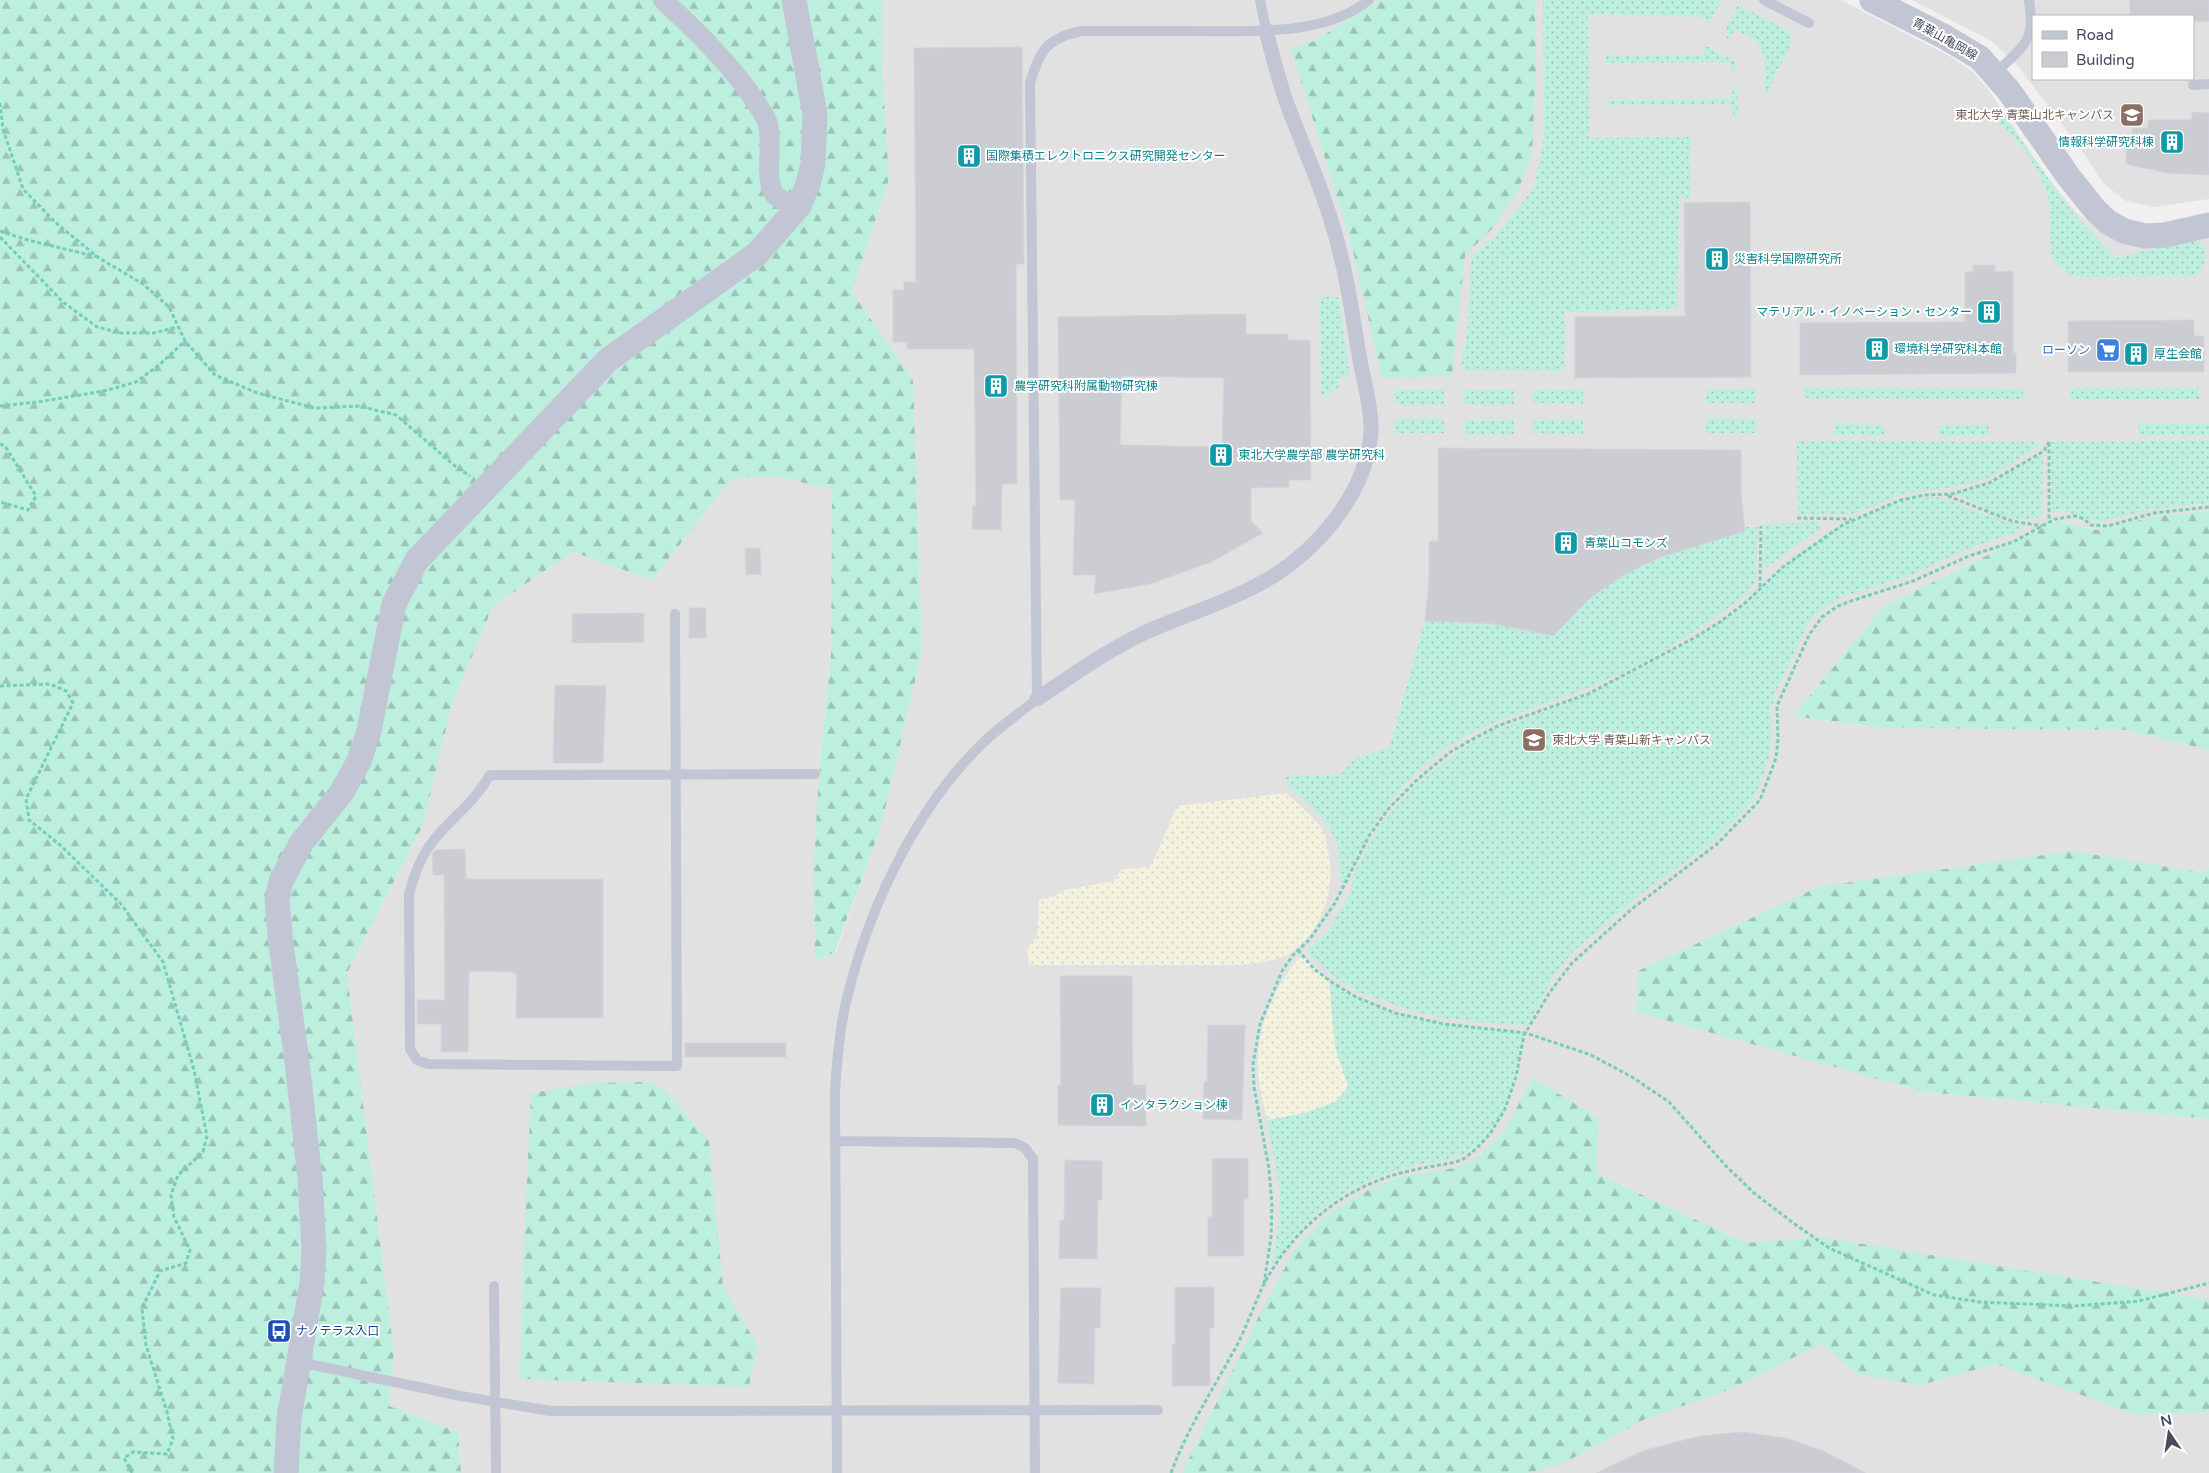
<svg xmlns="http://www.w3.org/2000/svg" width="2209" height="1473" font-family="'Varela Round','Noto Sans JP',sans-serif">
	<defs>
		<pattern id="grass-dots" width="8" height="8" patternUnits="userSpaceOnUse" patternTransform="scale(1.25)"><rect width="8" height="8" fill="#bdefdf"/><path d="M2 2h.1M6 6h.1" fill="none" stroke="#9bc4b8" stroke-width="1.8" stroke-linecap="round"/></pattern>
		<pattern id="forest-firs" width="22" height="20" patternUnits="userSpaceOnUse" patternTransform="scale(1.25)"><rect width="22" height="20" fill="#bdefdf"/><path d="M5 1l3.5 6h-7zM16 11l3.5 6h-7z" fill="#9bc4b8"/></pattern>
		<pattern id="sand-dots" width="8" height="8" patternUnits="userSpaceOnUse" patternTransform="scale(1.25)"><rect width="8" height="8" fill="#f3f2df"/><path d="M2 2h.1M6 6h.1" fill="none" stroke="#d2d1c2" stroke-width="1.8" stroke-linecap="round"/></pattern>
	</defs>
	<rect width="100%" height="100%" fill="#f1efef"/>
	<path fill="#e2e1e1" fill-rule="evenodd" d="M882 0H1841L1951 57 1974 73 1990 92 2047 177 2075 211 2098 230 2119 239 2209 234V511L2158 516 2097 530 2056 521 1883 607 1793 716 1886 728 2125 730 2209 750V868L2198 872 1925 1092 2209 1119V1473H461L458 1432 389 1406 394 1353 347 973 423 825 452 704 493 606 573 552 652 580 732 478 778 477 832 489 831 655 819 775 815 962 836 952 880 830 922 652 913 380 852 292 889 179 882 66Z
		M1912 0H2209V199L2154 207 2126 201 2104 184 2083 152 2017 65 1993 42ZM2033 16H2193V79H2033Z"/>
	<path fill="url(#grass-dots)" d="M1543 0H1722L1707 26 1706 17 1588 14 1589 138 1690 137V198H1679L1677 309 1564 312V371H1462V358L1467 336 1471 258 1495 237 1534 188 1544 136Z
		M1738 5 1789 31 1792 41 1765 98 1764 55 1756 41 1736 30 1727 39 1725 31Z
		M1704 45 1736 62V72H1731V62L1605 63V56H1704Z
		M1732 87 1737 88 1738 116H1733L1732 104 1606 105V100L1732 99Z
		M2001 112 2074 214 2116 258 2194 239 2206 249C2205 262 2206 268 2194 276L2081 277C2032 268 2059 223 2045 188 2036 163 2018 141 1999 123Z
		M1320 297H1338L1350 376 1338 378V388L1327 395H1321Z
		M1804 388 2023 389V399L1804 398Z
		M2070 388H2199V399H2070Z
		M1583 389V404L1533 403V390Z
		M1756 389 1755 403H1706L1705 390Z
		M1394 390H1444V404H1394Z
		M1464 390H1514V404H1464Z
		M1394 419H1444V433H1394Z
		M1583 419V434L1533 433V420Z
		M1706 419H1756V433H1706Z
		M1464 420H1514V434H1464Z
		M1834 424 1885 425V436H1834Z
		M2138 424H2209V436H2138Z
		M1938 425H1989V436H1938Z
		M2209 441V503L2153 509 2097 522 2064 511 2052 512 2051 442Z
		M1797 442V441L2041 442 2037 447 2005 468 1984 480 1948 488 1906 493 1853 514 1798 515Z
		M2043 454 2042 516C2015 527 1984 507 1960 496V493L1989 485Z
		M1937 497 1953 502 1971 510 2024 526 2020 531 1967 549 1905 578 1839 598 1811 618 1777 690 1771 711 1772 733 1770 754 1760 785 1751 803 1710 844 1640 895 1573 952 1553 977 1527 1026 1441 1018 1410 1010 1356 991 1332 975 1309 954 1308 950 1331 927 1349 896 1356 870 1378 828 1414 786 1458 752 1489 732 1587 696 1689 643 1736 612 1797 555 1835 529 1900 501 1918 498Z
		M1818 522 1821 526 1819 529 1765 569 1763 566 1764 524Z
		M1745 527H1758L1756 577C1753 593 1733 604 1720 614 1677 645 1628 673 1578 692 1534 709 1489 720 1449 746 1400 779 1367 829 1345 883L1341 882C1338 871 1341 859 1338 848 1330 817 1306 803 1285 783L1286 777 1341 774 1354 759 1389 748 1425 621 1495 624 1553 636C1565 623 1577 609 1590 598 1635 562 1691 546 1745 531Z
		M1329 982C1349 994 1373 1007 1395 1014 1436 1025 1480 1028 1522 1032L1523 1036C1514 1072 1512 1110 1485 1138 1466 1159 1442 1160 1416 1165 1357 1178 1306 1211 1276 1263L1272 1262 1279 1223 1280 1191 1267 1120 1304 1113 1335 1102 1348 1087 1335 1050Z"/>
	<path fill="url(#forest-firs)" d="M0 0H882V66L889 179 852 292 913 380 922 652 880 830 835 952 815 962 814 862 819 775 831 655 832 489 778 477 732 478 652 580 573 552 493 606 452 704 423 825 347 973 394 1353 389 1406 458 1432 461 1473H0Z
		M1380 0H1535L1536 65 1532 155 1517 193 1491 230 1465 255 1452 376 1382 378 1350 238 1291 49 1314 41Z
		M2209 511V750L2125 730 1886 728 1793 716 1883 607 2057 521 2097 530 2158 516Z
		M2073 851 2198 872 2209 868V1119L1925 1092 1636 1012 1638 971 1818 887Z
		M1533 1078 1598 1118 1597 1174 1746 1243 1820 1237 2209 1300V1412L2138 1415 1995 1364 1921 1385 1857 1374 1822 1343 1731 1389 1645 1419 1562 1464 1528 1473H1182L1260 1314 1294 1251 1324 1218 1360 1194 1400 1177 1455 1168 1473 1161 1504 1131Z
		M651 1082 666 1091 709 1141 723 1286 757 1345 749 1387 520 1379 523 1267 531 1093 593 1083Z"/>
	<path fill="url(#sand-dots)" d="M1286 793C1298 804 1315 817 1323 831 1326 835 1326 842 1327 846 1337 884 1325 929 1292 952 1278 961 1260 962 1244 965H1029L1027 950 1037 935 1039 899 1053 897 1065 890 1114 881 1120 870 1151 866 1177 806Z
		M1299 958H1305L1329 982 1335 1047 1348 1087 1335 1102 1304 1113 1267 1120C1264 1104 1259 1087 1258 1071 1256 1030 1273 988 1299 958Z"/>
	<path fill="#cccdd3" stroke="#d3d3da" fill-rule="evenodd" d="M2130 0H2209V21L2193 22V16H2130Z
		M1022 47 1024 264H1016L1017 484H1002L1001 530 972 529 973 506H976L974 349H907V342H893V290H904V282H916L914 48Z
		M2192 112 2209 113V175L2167 173 2126 164V142H2132V128H2148V120H2192Z
		M1750 202 1751 377 1575 378V317L1685 316 1684 203Z
		M1973 265H1995V272L2013 271V353H2016V373L1800 375V323L1965 322V272H1973Z
		M1246 314V334H1288V340H1310L1311 480H1289V487L1251 488V521L1263 533 1211 562 1150 584 1094 594 1096 575H1073L1075 500H1060L1058 317ZM1122 376 1224 378 1222 447 1120 445Z
		M2194 320V336H2204V372H2068V321Z
		M1438 448 1741 450V493L1745 531 1658 558 1622 576 1590 598 1553 636 1495 624 1425 621 1429 580V541H1438Z
		M745 548H760L761 574 746 575Z
		M689 608H706V638H689Z
		M644 613V642L572 643V614Z
		M555 685 606 686 603 763H553Z
		M465 849 466 878 468 879H603V1018H516L517 974H513L514 972 469 971 468 1052H441V1024H417V1000H445L444 875H433L432 854 435 850Z
		M1060 976H1132L1133 1085H1146V1126L1058 1125V1085H1061Z
		M1208 1025H1245L1242 1120 1203 1119 1204 1082H1207Z
		M685 1043H786V1057H685Z
		M1248 1158V1199H1244V1256H1208V1217H1212V1159Z
		M1065 1160 1102 1161V1200H1098L1097 1259 1059 1258 1060 1220H1064Z
		M1175 1287H1214V1328H1210V1386H1172V1344H1175Z
		M1061 1288H1101L1100 1328H1095L1094 1384 1058 1383Z
		M1742 1432 1786 1438 1821 1450 1866 1473H1596L1645 1450 1700 1436Z"/>
	<g fill="none" stroke-linecap="round" stroke-linejoin="round">
		<path stroke="#75cdbb" stroke-width="3" stroke-dasharray="4 2.5" stroke-linecap="butt" d="M0 103 3 129 23 189 56 223 99 258 143 284 169 307 185 341 215 375 257 393 315 408 359 406 396 415 455 466 470 476
			M0 231 28 240 98 257
			M0 237 63 302 97 327 121 333H154L178 327
			M0 406 38 402 104 391 136 382 159 365 185 341
			M2049 443V522
			M0 444 5 446 36 496 28 510 0 502
			M1948 496 2012 521 2042 526
			M1797 518 1851 519
			M1760 587 1761 526
			M0 686 50 684 66 691 73 703 26 799 29 820 60 845 121 904 163 962 194 1070 207 1136 203 1152 178 1175 171 1195 174 1217 190 1250 186 1263 160 1271 142 1308 146 1345 167 1412 173 1439 167 1454 133 1452 124 1458 132 1473
			M1298 950 1314 969 1333 983 1356 997 1395 1013 1444 1024 1526 1033 1591 1055 1632 1077 1669 1102 1726 1166 1754 1193 1792 1222 1829 1248 1934 1295 1979 1302 2074 1306 2139 1301 2209 1283
			M1264 1284 1271 1237 1272 1204 1269 1169 1254 1087 1253 1064 1260 1024 1282 971 1293 955 1309 940 1335 903 1369 836 1389 808 1418 779 1449 753 1471 740 1500 725 1588 694 1694 638 1720 622 1745 603 1783 567 1844 524 1901 500 1925 495 1952 494 1989 483 2044 451 2049 442
			M1171 1473C1187 1429 1215 1386 1237 1345 1247 1326 1254 1305 1263 1286 1288 1237 1330 1198 1382 1179 1405 1170 1431 1167 1456 1162L1465 1158 1477 1148 1490 1134 1505 1109 1516 1077 1524 1035 1550 992 1572 963 1633 908 1717 844 1760 800 1776 758 1778 739 1777 706 1809 635 1822 617 1838 606 1851 601 1913 581 1969 556 2013 542 2055 519 2075 516 2084 519 2091 525 2108 526 2154 513 2209 507"/>
		<path stroke="#c2c6d4" stroke-width="10" d="M1260 0 1266 30
			M1764 0 1809 23
			M1995 74C2023 44 2036 45 2029 0
			M2193 85 2209 84
			M675 614 677 1066 428 1064 417 1060 410 1049 409 894C413 879 418 864 426 851 444 822 472 807 490 775L815 774
			M835 1141 1015 1143 1025 1148 1033 1159 1035 1473
			M494 1286 496 1473
			M299 1362 461 1396 550 1411 1158 1410
			M837 1473 835 1091C837 1058 840 1022 849 990 872 901 919 803 986 740 1002 725 1020 713 1037 699L1030 83C1040 50 1047 38 1082 31 1119 31 1156 31 1193 31 1247 31 1324 37 1369 0"/>
		<path stroke="#c2c6d4" stroke-width="15" d="M1037 699C1071 676 1106 651 1144 633 1189 613 1236 600 1278 573 1324 542 1367 489 1371 432 1372 407 1363 379 1359 355 1352 312 1346 269 1333 227 1321 184 1301 143 1286 101 1278 78 1272 54 1266 30"/>
		<path stroke="#c2c6d4" stroke-width="20" d="M663 0C697 31 745 79 766 119 776 139 761 184 777 197 783 201 792 203 799 206"/>
		<path stroke="#c2c6d4" stroke-width="25" d="M1872 0 1945 37 1980 58 2009 91 2068 176 2096 211 2108 222 2124 231 2145 236 2165 235 2209 225
			M286 1473 289 1419 312 1282 314 1251 310 1178 297 1062 281 944 277 900 281 881 302 842 342 792 359 761 369 731 394 604 417 560 608 360 757 254 799 206 808 184 813 164 815 114 794 0"/>
	</g>
	<defs>
		<symbol id="university-square" viewBox="-11 -11 22 22"><rect x="-9" y="-9" width="18" height="18" rx="4" fill="#8d6e63" stroke="#fff"/><path d="M0-5L7-2L0 1L-7-2ZM-4 1L0 2.5L4 1V4Q0 6-4 4Z" fill="#fff"/></symbol>
		<symbol id="building-square" viewBox="-11 -11 22 22"><rect x="-9" y="-9" width="18" height="18" rx="4" fill="#0f9aa8" stroke="#fff"/><path d="M-4-6H4V6H1V3H-1V6H-4ZM-2.5-4.3h1.7v1.8h-1.7ZM.8-4.3h1.7v1.8H.8ZM-2.5-1h1.7V.8h-1.7ZM.8-1h1.7V.8H.8Z" fill="#fff"/></symbol>
		<symbol id="supermarket-square" viewBox="-11 -11 22 22"><rect x="-9" y="-9" width="18" height="18" rx="4" fill="#3f7fe0" stroke="#fff"/><path d="M-6-5.5h2.5l.6 2H6L4.5 2H-2.5L-4.4-4H-6ZM-1.5 3.2a1.3 1.3 0 1 0 .1 0ZM3 3.2a1.3 1.3 0 1 0 .1 0Z" fill="#fff"/></symbol>
		<symbol id="bus-square" viewBox="-11 -11 22 22"><rect x="-9" y="-9" width="18" height="18" rx="4" fill="#1a4fb4" stroke="#fff"/><path d="M-5-6H5V4H4V6H2V4H-2V6H-4V4H-5ZM-3.5-4V0h7V-4ZM-3.5 1.2v1.5H-2V1.2ZM2 1.2v1.5H3.5V1.2Z" fill="#fff"/></symbol>
	</defs>
	<g fill-rule="evenodd">
		<use href="#university-square" x="2118" y="101" width="28" height="28"/>
		<use href="#building-square" x="2158" y="128" width="28" height="28"/>
		<use href="#building-square" x="955" y="142" width="28" height="28"/>
		<use href="#building-square" x="1703" y="245" width="28" height="28"/>
		<use href="#building-square" x="1975" y="298" width="28" height="28"/>
		<use href="#building-square" x="1863" y="335" width="28" height="28"/>
		<use href="#supermarket-square" x="2094" y="336" width="28" height="28"/>
		<use href="#building-square" x="2122" y="340" width="28" height="28"/>
		<use href="#building-square" x="982" y="372" width="28" height="28"/>
		<use href="#building-square" x="1207" y="441" width="28" height="28"/>
		<use href="#building-square" x="1552" y="529" width="28" height="28"/>
		<use href="#university-square" x="1520" y="726" width="28" height="28"/>
		<use href="#building-square" x="1088" y="1091" width="28" height="28"/>
		<use href="#bus-square" x="265" y="1317" width="28" height="28"/>
	</g>
	<g text-anchor="middle" stroke-width="4" stroke-linejoin="round" paint-order="stroke">
		<g font-size="12" fill="#474c5c" stroke="#fff">
			<text transform="translate(1945 39) rotate(29)" y="4">青葉山亀岡線</text>
		</g>
		<g font-size="12" fill="#785e54" stroke="#fff" text-anchor="end">
			<text x="2114" y="119">東北大学 青葉山北キャンパス</text>
			<text x="1552" y="744" text-anchor="start">東北大学 青葉山新キャンパス</text>
		</g>
		<g font-size="12" fill="#0d838f" stroke="#fff" text-anchor="start">
			<text x="2154" y="146" text-anchor="end">情報科学研究科棟</text>
			<text x="986" y="160">国際集積エレクトロニクス研究開発センター</text>
			<text x="1734" y="263">災害科学国際研究所</text>
			<text x="1972" y="316" text-anchor="end">マテリアル・イノベーション・センター</text>
			<text x="1894" y="353">環境科学研究科本館</text>
			<text x="2154" y="358">厚生会館</text>
			<text x="1014" y="390">農学研究科附属動物研究棟</text>
			<text x="1238" y="459">東北大学農学部 農学研究科</text>
			<text x="1584" y="547">青葉山コモンズ</text>
			<text x="1120" y="1109">インタラクション棟</text>
		</g>
		<g font-size="12" fill="#366cbe" stroke="#fff" text-anchor="end">
			<text x="2090" y="354">ローソン</text>
		</g>
		<g font-size="12" fill="#164399" stroke="#fff" text-anchor="start">
			<text x="296" y="1335">ナノテラス入口</text>
		</g>
	</g>
	<rect x="2032" y="15" width="162" height="65" fill="#ffffff" stroke="#b5b7be"/>
	<rect x="2042" y="31" width="25" height="8" fill="#c2c6d4" stroke="#b5b7be"/>
	<text x="2076" y="40" font-size="15" fill="#474c5c">Road</text>
	<rect x="2042" y="52" width="25" height="15" fill="#cccdd3" stroke="#b5b7be"/>
	<text x="2076" y="65" font-size="15" fill="#474c5c">Building</text>
	<g transform="translate(2169 1433) rotate(347)" stroke="#ffffff" stroke-width="4" paint-order="stroke">
	<path d="M0-4L9 19L0 12L-9 19Z" fill="#474c5c"/>
	<text y="-8" font-size="14" font-weight="bold" text-anchor="middle" fill="#474c5c">N</text>
	</g>
</svg>
